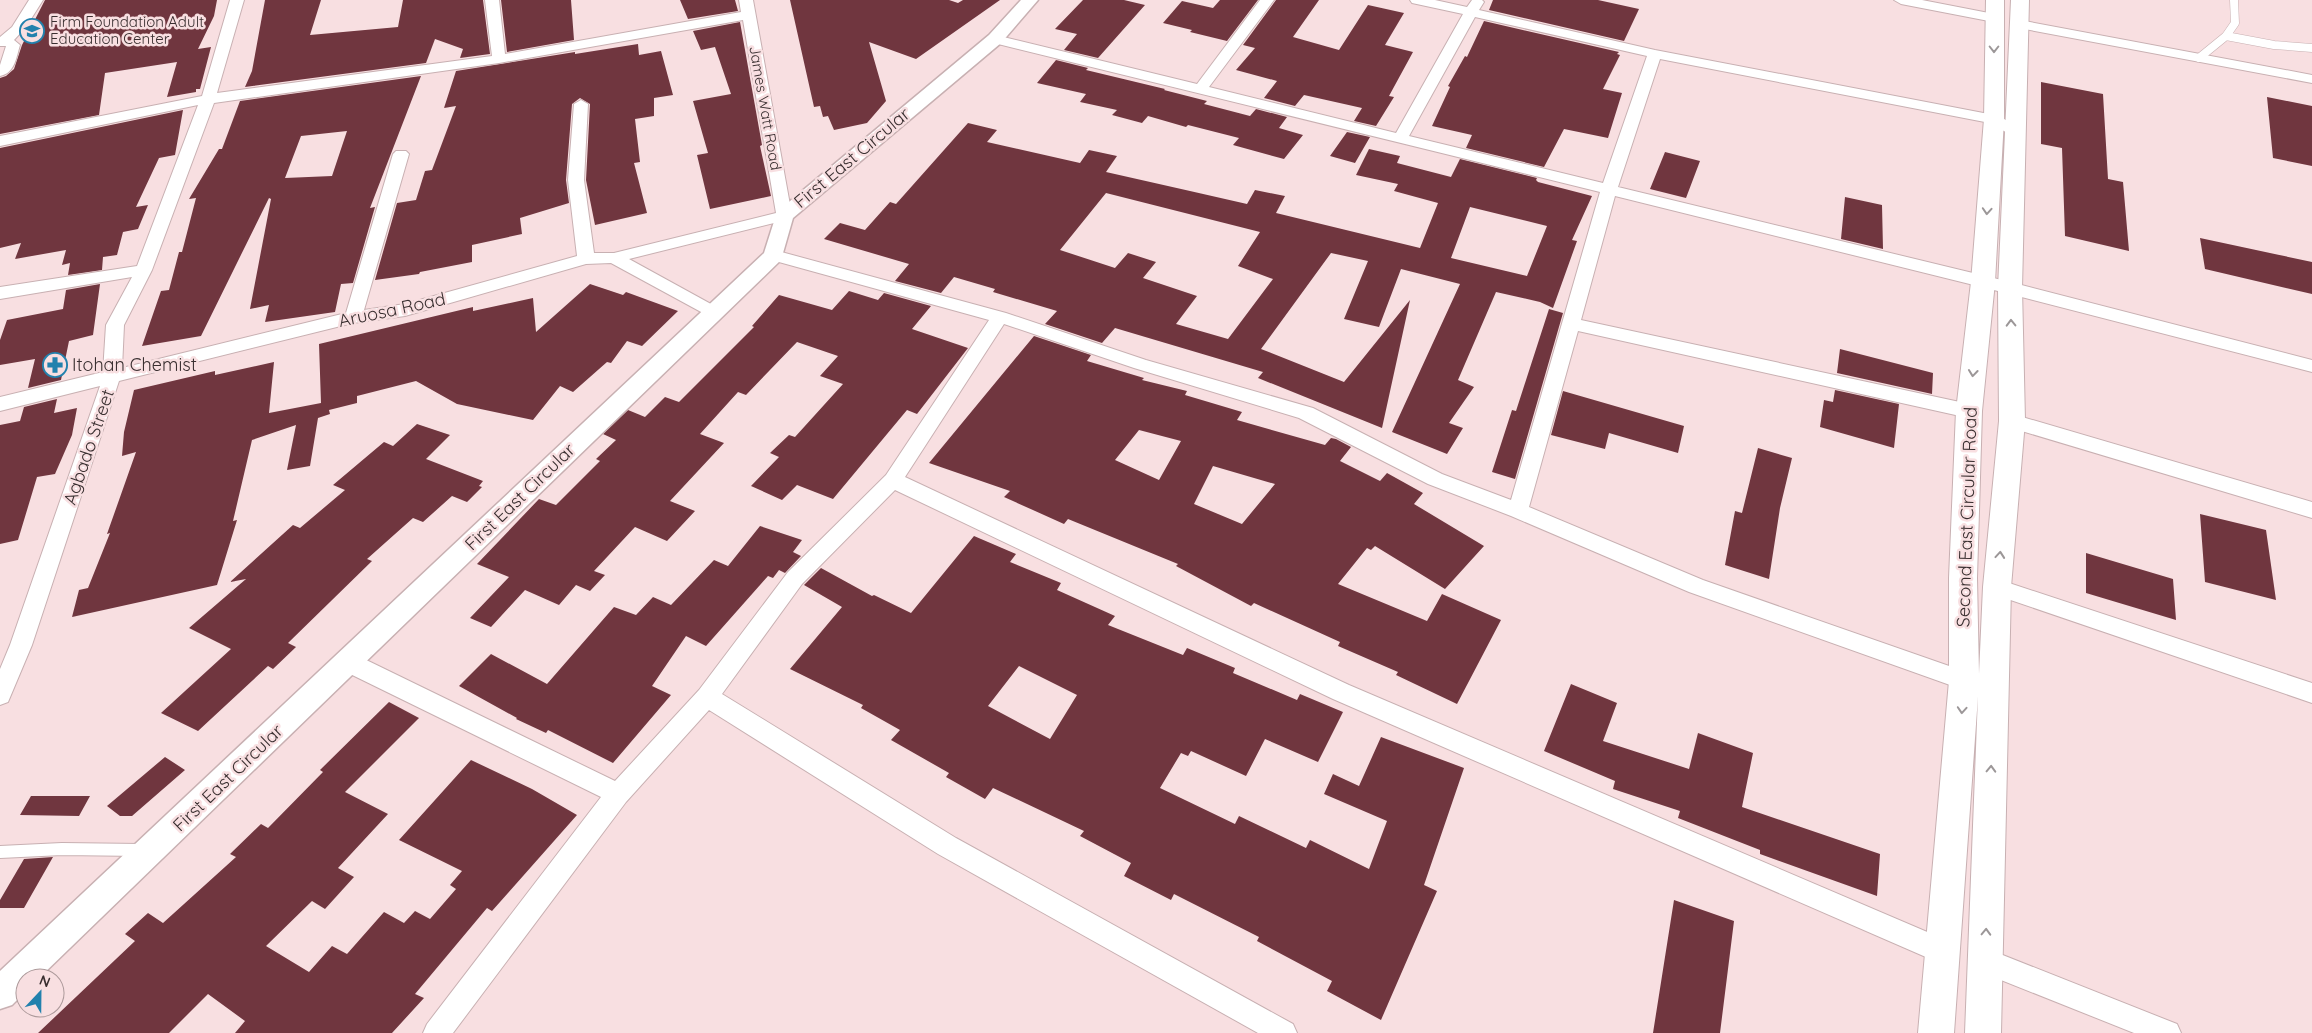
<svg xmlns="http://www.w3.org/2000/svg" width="2312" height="1033" font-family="Quicksand,sans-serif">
	<rect width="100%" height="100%" fill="#f8dfe1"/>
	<path fill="#70363f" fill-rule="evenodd" d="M45 0H217L214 16 198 49 211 47 200 89H196V92L167 97 177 62 105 73 99 115 0 134V78L6 76 14 69 22 45Z
		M265 0H321L310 35 398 27 403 0H483L490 54 460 58 463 49 435 39 426 63 245 87 252 71Z
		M501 0H571L574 40 507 52Z
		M680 0H735L738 11 688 19Z
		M790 0H949L958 3 963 0H1000L916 59 869 42 886 101 867 123 834 130 828 116 823 117 820 106 814 107Z
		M1083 0H1124L1145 5 1098 58 1064 50 1077 34 1055 29Z
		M1220 0H1258L1227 41 1190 32 1192 30 1163 23 1182 1 1213 8Z
		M1276 0H1319L1293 37 1339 50 1368 5 1404 13 1385 45 1413 52 1389 96 1394 97 1376 126 1354 121 1362 108 1304 95 1295 106 1264 98 1277 81 1236 70 1255 48 1243 45Z
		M1493 0H1598L1639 9 1624 41 1489 10Z
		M1484 21 1619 52 1617 54 1620 55 1603 89 1622 93 1608 138 1564 129 1544 167 1466 148 1472 135 1432 126 1450 87 1448 86 1465 56 1467 57Z
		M740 22 762 145 760 146 771 196 710 209 697 155 708 153 693 101 731 94 715 47 701 50 693 31Z
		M638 44 639 55 661 51 673 95 654 98V116L635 119 640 162 634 163 647 213 595 225 586 180 590 104 580 98 572 104 566 180 569 203 520 218 522 234 472 245V262L420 272 419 274 375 280 397 203 416 200 425 171 432 170 456 106 444 108 456 71 575 52V54Z
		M1056 60 1088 68 1086 70 1165 89 1164 90 1207 101 1204 104 1250 116 1256 109 1287 117 1279 128 1303 135 1284 159 1233 145 1239 138 1188 125 1186 127 1148 116 1142 123 1112 115 1117 110 1080 102 1086 94 1037 83Z
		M421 76 370 208 375 207 353 283 341 284 335 312 265 322 269 305 250 309 271 199 269 198 201 336 142 346 161 291 169 290 179 252H182L196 198 189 199 219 149H222L240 101ZM347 131 332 176 285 178 301 136Z
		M2041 82 2103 94 2108 179 2123 182 2129 251 2065 236 2062 148 2041 144Z
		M2267 97 2312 106V166L2273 158Z
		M183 110 175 155 159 158 136 207 148 205 138 229 123 232 117 255 103 257 102 270 68 275 70 263 62 265 66 250 15 259 21 243 0 248V148Z
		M968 123 997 130 987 142 1080 163 1089 150 1117 156 1106 172 1190 191 1247 204 1255 190 1285 196 1276 213 1420 248 1438 203 1394 191 1398 184 1356 175 1369 149 1400 156 1397 163 1451 177 1460 159 1537 178 1536 180 1538 182 1592 196 1572 240 1577 241 1553 308 1540 302 1496 292 1458 380 1474 387 1449 423 1463 428 1447 454 1392 432 1460 284 1401 269 1379 327 1344 319 1368 261 1331 253 1261 349 1344 382 1410 300 1382 428 1258 378 1263 372 1115 328 1102 343 1045 324 1057 311 993 292 995 289 954 277 941 293 895 281 909 264 824 239 840 223 865 230 890 202 896 204ZM1106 193 1260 232 1238 266 1273 279 1228 339 1176 324 1197 296 1143 278 1156 262 1128 253 1115 268 1060 250ZM1470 207 1547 226 1527 276 1451 258Z
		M1347 132 1370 137 1355 163 1330 156Z
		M1665 152 1700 161 1686 198 1650 189Z
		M1845 197 1882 205 1883 249 1841 239Z
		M2200 238 2312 262V294L2205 269Z
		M100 284 93 335 69 341 61 380 28 388 35 359 0 365V340L7 320 63 309 66 290Z
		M590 284 623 295 626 292 678 311 642 346 627 341 611 363 607 362 573 392 560 386 533 420 457 404 416 381 357 396V403L329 410 330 414 318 418 310 466 287 470 296 425 252 440 233 521 237 520 217 585 72 617 79 590 88 588 110 533 107 534 136 452 122 456 124 432 134 390 215 371V375L274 362 269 413 321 403 319 344 473 307V311L533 298 536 332Z
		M849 291 878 300 884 293 931 306 912 329 968 348 917 414 907 410 833 499 797 485 782 500 751 486 779 457 770 453 789 435 795 437 843 384 820 376 838 356 797 342 746 395 738 392 700 434 724 443 670 501 695 511 667 541 635 527 594 571 605 575 590 591 576 585 559 605 525 590 491 627 470 618 509 577 477 564 539 499 556 505 600 461 596 459 616 440 603 434 628 410 645 417 665 397 679 402 754 327 752 326 779 295 832 310Z
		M1549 309 1563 313 1515 479 1492 472 1512 410 1516 411Z
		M1034 336 1091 355 1087 361 1144 378 1142 380 1187 391 1185 395 1242 412 1237 420 1325 445 1331 438 1336 439 1351 447 1340 461 1380 481 1387 473 1423 493 1414 504 1484 546 1445 589 1375 546 1371 550 1367 548 1338 584 1427 621 1442 594 1501 620 1457 704 1396 675 1398 672 1338 646 1340 642 1254 603 1251 606 1176 566 1178 564 1068 519 1064 524 1004 497 1010 491 929 463ZM1139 430 1181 441 1159 480 1115 460ZM1213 466 1275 484 1242 524 1194 504Z
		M1840 349 1933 373 1932 394 1837 373Z
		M1835 390 1899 404 1894 448 1820 427 1824 400 1833 402Z
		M1563 391 1684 426 1678 453 1609 433 1605 449 1551 435Z
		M57 399 54 413 77 408 72 435 55 474 37 477 18 540 0 544V425L20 421 24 407Z
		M417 424 450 435 426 459 483 481 479 486 482 487 467 502 452 496 423 522 413 518 367 559 372 561 288 643 296 647 273 669 268 666 198 731 161 713 231 649 189 628 246 579 230 582 293 525 300 528 345 490 333 485 384 442 393 446Z
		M1758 448 1792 458 1780 508 1769 579 1725 565 1735 511 1742 513Z
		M2200 514 2266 530 2276 600 2205 582Z
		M760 526 802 540 793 552 801 556 785 573 779 570 773 578 768 576 706 646 686 636 652 686 671 695 613 763 548 730 546 733 516 719 517 718 459 686 491 654 547 684 614 607 636 615 653 597 671 605 714 560 728 566Z
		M974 536 1016 554 1010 562 1061 583 1057 590 1115 616 1108 625 1183 655 1187 648 1235 668 1233 673 1297 700 1300 694 1343 712 1318 762 1265 739 1246 776 1191 751 1188 756 1181 753 1160 788 1235 824 1239 816 1306 848 1310 840 1369 869 1387 821 1324 794 1333 774 1359 786 1381 737 1464 768 1424 885 1437 891 1381 1020 1327 991 1332 981 1257 941 1259 937 1174 894 1171 900 1124 876 1131 863 1080 836 1084 831 993 788 985 799 946 777 949 773 891 740 900 730 861 708 863 705 790 669 842 607 804 585 821 568 872 596 874 595 911 613ZM1019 666 1077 695 1050 739 988 706Z
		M2086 553 2173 579 2176 620 2086 593Z
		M1571 684 1617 703 1603 741 1689 769 1698 733 1753 753 1742 807 1880 854 1877 896 1760 854V850L1678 818 1680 811 1613 789 1615 781 1544 751Z
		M389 702 419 718 345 792 388 814 338 868 354 877 325 909 312 901 266 946 309 972 332 946 347 954 384 912 404 923 415 911 430 919 456 889 450 885 462 871 399 840 471 760 532 789 577 815 492 911 487 908 415 994 424 998 392 1033H235L245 1021 208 994 169 1033H38L135 941 125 934 148 913 163 923 236 857 230 854 261 824 268 828 323 772 320 770Z
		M165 757 185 770 132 816H120L107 806Z
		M31 796H90L79 816 20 815Z
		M53 857 24 908H0V900L24 859Z
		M1674 900 1734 921 1720 1033H1653Z"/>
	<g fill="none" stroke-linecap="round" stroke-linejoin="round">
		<defs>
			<path id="service-far1" d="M2226 36 2274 45 2312 48
				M2199 58 2226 36 2235 23 2234 0"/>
			<path id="service" d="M0 852 62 849 141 850"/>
			<path id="minor" d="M29 0H43L26 27 14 40 20 45C16 58 15 73 0 76V65L6 46H0V37L12 27Z
				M230 0H244L217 93 492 56 485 0H499L505 54 741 12 739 0H753L792 216 790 219 629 259 720 309 723 313 720 317 714 319 611 263 586 264 405 316 353 323 119 381 32 645 8 702 0 705V669L10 645 100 386 0 411V397L103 372 106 325 132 277 0 299V287L137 266 198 105 0 146V136L202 96ZM743 20 776 213 614 253H594L584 180 588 104 581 100 574 104 568 180 577 256 405 304 364 310 409 154 406 151H396L393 154 346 313 122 368 124 325 152 270 214 103 499 63Z
				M1260 0H1274L1209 87 1396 133 1463 14 1412 3 1410 0H1435L1467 7 1472 0H1482L1484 2 1479 10 1655 50 1999 116 2021 129 2023 132 2021 135H2011L1990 123 1660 59 1618 187 2010 282 2312 360V372L2010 294 1615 196 1581 320 1969 404 1976 406 1978 411 1976 416 1969 418 1578 331 1529 507 1703 580 1972 674 1975 681 1972 688 1964 690 1689 592 1511 516 1428 484 1299 418 1134 368 1004 324 905 477 1349 685 1953 943 1957 952 1953 961 1944 965 1935 961 1333 699 895 490 802 584 722 694 956 838 1293 1024 1297 1033H1258L938 854 709 710 626 802 453 1033H423L427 1024 601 797 340 669 337 662 340 655 348 653 356 655 615 781 699 690 788 572 886 475 989 320 768 259 766 255 768 251 774 250 1006 313 1146 360 1313 408 1442 474 1511 500 1600 192 990 42 988 39 995 35 1197 84ZM1475 17 1647 56 1603 183 1409 136Z
				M1894 0H1922L1994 14 2001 18 1994 22 1901 4Z
				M2019 20 2312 75V83L2014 27 2012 24Z
				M2012 414 2312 502V518L2005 426 2003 421 2005 416Z
				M1997 579 2312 683V703L1990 593 1987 587 1990 581Z
				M1985 948 2177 1024 2181 1033H2134L1976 970 1972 961 1976 952Z"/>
			<path id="tertiary" d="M1021 0H1038L1001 43 793 218 781 260 39 978H25V992L12 1005 0 1009V971L764 253 777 212 989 35Z"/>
			<path id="secondary" d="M1986 0H2004V119L1995 282 1982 411 1977 578 1979 674 1983 587 1999 421 1998 288 2011 0H2029L2022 288 2025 421 2011 587 2001 1033H1965L1978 696 1954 1033H1918L1949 681V578L1956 411 1971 282 1984 119Z"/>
		</defs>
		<use href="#service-far1" stroke="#c8b0b2" stroke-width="9"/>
		<use href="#service" stroke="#c8b0b2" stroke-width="14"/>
		<use href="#minor" stroke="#c8b0b2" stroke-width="2"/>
		<use href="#tertiary" stroke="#c8b0b2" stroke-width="3"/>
		<use href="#secondary" stroke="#c8b0b2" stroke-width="2"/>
		<use href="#service-far1" stroke="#fff" stroke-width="8"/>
		<use href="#service" stroke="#fff" stroke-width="12"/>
		<use href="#minor" fill="#fff" fill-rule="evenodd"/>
		<use href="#tertiary" fill="#fff" fill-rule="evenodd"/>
		<use href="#secondary" fill="#fff" fill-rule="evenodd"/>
	</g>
	<defs><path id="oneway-chevron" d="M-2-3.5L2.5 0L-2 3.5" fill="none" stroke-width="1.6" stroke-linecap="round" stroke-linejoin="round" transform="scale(1.25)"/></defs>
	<g stroke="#9c9798">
		<use href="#oneway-chevron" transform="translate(1994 49) rotate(90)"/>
		<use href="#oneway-chevron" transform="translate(1987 211) rotate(94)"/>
		<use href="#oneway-chevron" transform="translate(2011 323) rotate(-91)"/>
		<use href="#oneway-chevron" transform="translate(1973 373) rotate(96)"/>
		<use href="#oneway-chevron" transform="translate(2000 555) rotate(-85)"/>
		<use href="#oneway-chevron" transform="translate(1962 710) rotate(94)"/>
		<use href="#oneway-chevron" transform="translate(1991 769) rotate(-88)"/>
		<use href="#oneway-chevron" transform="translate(1986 932) rotate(-88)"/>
	</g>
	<defs>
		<symbol id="school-ring" viewBox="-11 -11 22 22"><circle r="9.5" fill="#f8dfe1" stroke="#2281ad" stroke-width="1.5"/><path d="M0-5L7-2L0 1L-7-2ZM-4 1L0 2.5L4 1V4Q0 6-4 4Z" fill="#2281ad"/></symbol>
		<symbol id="pharmacy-ring" viewBox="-11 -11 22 22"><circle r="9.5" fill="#f8dfe1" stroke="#2281ad" stroke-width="1.5"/><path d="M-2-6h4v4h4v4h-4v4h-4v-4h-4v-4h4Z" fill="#2281ad"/></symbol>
	</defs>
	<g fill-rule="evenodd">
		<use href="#school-ring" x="18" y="17" width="28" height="28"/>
		<use href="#pharmacy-ring" x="41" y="351" width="28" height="28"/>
	</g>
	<g text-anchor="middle" stroke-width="5" stroke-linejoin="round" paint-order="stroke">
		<g font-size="15" fill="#392f30" stroke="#f8dfe1" text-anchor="start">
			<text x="50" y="27">Firm Foundation Adult<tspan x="50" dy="17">Education Center</tspan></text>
		</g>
		<g font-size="15" fill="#392f30" stroke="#f8dfe1">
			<text transform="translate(765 108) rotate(80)" y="5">James Watt Road</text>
		</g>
		<g font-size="18" fill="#392f30" stroke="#f8dfe1">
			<text transform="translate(852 158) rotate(-40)" y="6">First East Circular</text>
			<text transform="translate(392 310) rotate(-12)" y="6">Aruosa Road</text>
			<text transform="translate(89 447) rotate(-71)" y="6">Agbado Street</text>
			<text transform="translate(520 497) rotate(-44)" y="6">First East Circular</text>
			<text transform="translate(1967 517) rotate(-88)" y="6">Second East Circular Road</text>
			<text transform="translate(228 778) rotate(-44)" y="6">First East Circular</text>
		</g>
		<g font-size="18" fill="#392f30" stroke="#f8dfe1" text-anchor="start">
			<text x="72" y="371">Itohan Chemist</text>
		</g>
	</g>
	<g transform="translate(40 993) rotate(22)"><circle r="24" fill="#f8dfe1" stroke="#ac999a"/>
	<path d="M0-4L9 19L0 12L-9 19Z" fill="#2281ad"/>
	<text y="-8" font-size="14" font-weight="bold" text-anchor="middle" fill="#392f30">N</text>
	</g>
</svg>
